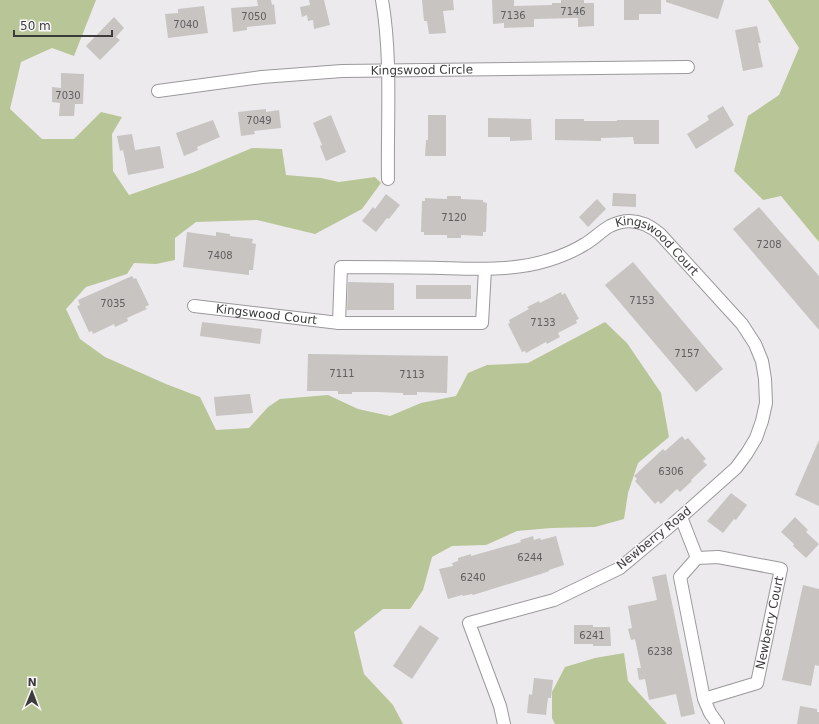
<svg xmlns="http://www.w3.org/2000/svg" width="819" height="724" font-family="'DejaVu Sans',sans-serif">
	<rect width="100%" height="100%" fill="#edeaed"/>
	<path fill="#b8c597" d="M0 0H96L74 56 52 48 21 62 10 109 42 139H74L101 112 122 117 112 134 113 171 129 195 195 172 252 148 282 149 286 175 321 178 339 182 375 177 381 183 362 209 315 234 257 220 196 222 175 238V260L156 264 134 263 127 274 86 287 66 309 80 339 105 357 166 384 200 397 216 430 249 428 268 407 280 399 328 395 358 409 390 416 421 403 456 396 468 373 487 365 528 363 605 322 627 343 661 393 669 437 638 463 628 493 624 519 595 527 551 528 517 531 486 545 452 546 432 557 423 590 410 609H383L354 632 364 674 393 705 403 724H0Z
		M768 0H819V242L781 196 763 200 734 171 748 116 779 95 799 48Z
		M624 653 628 681 667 724H555L552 718V692L565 667 595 658Z"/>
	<path fill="#c7c4c2" d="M257 0H271L272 5 274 4 276 24 247 27V30L233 32 231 8 258 6Z
		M309 0H324L330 25 314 29 313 20 308 21 307 15 302 17 300 7 310 5Z
		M422 0H453L454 10 443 11 446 33 429 34 427 21H424Z
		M492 0H514V6L552 5V3H561V0H584V3H594V26L578 27V18L534 19V27L504 28V23L493 24Z
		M624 0H661V14H639V20H624Z
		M666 0H724L718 19 666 2Z
		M204 6 208 33 168 38 165 14 178 13V9Z
		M114 17 124 28 116 37 120 40 100 60 86 46Z
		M757 26 761 43H758L763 67 743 71 735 30Z
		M61 73 84 74 83 104H75L74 116H59L60 103 52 102V87L61 88Z
		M723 106 734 125 696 149 687 134 709 120 707 116Z
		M266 109V112L279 110 281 128 254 131 255 134 241 136 238 112Z
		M331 115 346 152 326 161 320 146 322 145 313 123Z
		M428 115H446V156H425L426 140H428Z
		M488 118 531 119 532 140 510 141V137H488Z
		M555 119H584V121H617V120H659V144H634L633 137 601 138V141L555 140Z
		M213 120 220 137 197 147 198 150 184 156 176 133Z
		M132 134 135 150 160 146 164 168 128 175 123 150 120 151 117 136Z
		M613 193 636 194V207L612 206Z
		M386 194 400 205 389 219 387 218 376 232 362 221 373 207 375 209Z
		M447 196H461V199L483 200V202L487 203 486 232H483V236L461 235V238H447V235H424V232H421L422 201H425V198L447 199Z
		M597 199 606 209 588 227 579 217Z
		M759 207 819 276V330L733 229Z
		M187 232 216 236V232L230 234V236L253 239 252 243 256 244 253 270H249V275L183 267Z
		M633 262 723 369 696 392 605 285Z
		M132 276 134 279 136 278 149 305 145 307 147 309 127 318 128 321 115 327 114 324 93 334 92 331 89 332 77 306 80 305 78 300Z
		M348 282 394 283V310H347Z
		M416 285H471V299H416Z
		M561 292 562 295 565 293 579 319 576 320 577 323 558 333 560 337 547 344 546 342 526 353 525 351 522 352 508 324 510 323 509 320 529 309 527 307 539 301 540 303Z
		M202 322 262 329 260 344 200 336Z
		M308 354 448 356 447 393 417 392V395H403V393L377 392H352V394H338V391H307Z
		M250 394 253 413 216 416 214 397Z
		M682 436 685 440 688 438 706 459 703 461 707 465 691 480 692 481 680 492 677 489 661 504 658 501 655 504 635 481 637 479 634 476 663 449 665 451Z
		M819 440V506L795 495Z
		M731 493 747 505 736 520 734 519 723 533 707 521Z
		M795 517 808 530 806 532 819 544 806 558 793 546 794 544 781 532Z
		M533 536 534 540 540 538 541 540 556 536 564 565 549 570V571L541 574 473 595 472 594 463 596 462 595 448 599 439 569 453 566 452 563 458 561V558L471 554V556L521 542 520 540Z
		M666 574 695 714 681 717 676 694 649 700 645 679 639 680 637 668H641L635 639 631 640 628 629 632 628 628 606 657 600 652 577Z
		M803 585 819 589V666L815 665 811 686 782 680Z
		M420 625 439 638 412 679 393 666Z
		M574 625H593V627H610L611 646H593V644H574Z
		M534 678 553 680 551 698H548L546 715 527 713 529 694 532 695Z
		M800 706 817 709V712H819V724H797Z"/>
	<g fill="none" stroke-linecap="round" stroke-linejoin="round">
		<defs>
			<g id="minor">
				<path d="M382 0C392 57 387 121 388 179"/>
				<path id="s1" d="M158 91 262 77 342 71 688 67"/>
				<path id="s2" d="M194 306 339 323H482L485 269"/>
				<path id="s3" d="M339 323 341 267C374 267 408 267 441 268 478 269 514 271 549 260 562 256 574 251 585 244 594 239 601 231 610 226 628 217 645 221 660 234L742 324 755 344 762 361 765 379 766 403 762 421 756 438 747 453 736 468 681 517 620 568 554 600 469 623 500 706 504 724"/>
				<path d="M681 517 697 558"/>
				<path id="s4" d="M704 699 757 683 781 569 718 557 697 558 680 577 704 699 710 713 718 724"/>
			</g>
		</defs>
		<use href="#minor" stroke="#9b999b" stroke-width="14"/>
		<use href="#minor" stroke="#fff" stroke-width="12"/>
	</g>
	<g text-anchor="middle" stroke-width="3" stroke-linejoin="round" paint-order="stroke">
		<g font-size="10" fill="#605e5e">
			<text x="573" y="15">7146</text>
			<text x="513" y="19">7136</text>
			<text x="254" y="20">7050</text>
			<text x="186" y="28">7040</text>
			<text x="68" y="99">7030</text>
			<text x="259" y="124">7049</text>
			<text x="454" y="221">7120</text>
			<text x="769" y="248">7208</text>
			<text x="220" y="259">7408</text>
			<text x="642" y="304">7153</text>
			<text x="113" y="307">7035</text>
			<text x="543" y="326">7133</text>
			<text x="687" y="357">7157</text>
			<text x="342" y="377">7111</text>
			<text x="412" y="378">7113</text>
			<text x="671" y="475">6306</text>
			<text x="530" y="561">6244</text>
			<text x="473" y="581">6240</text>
			<text x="592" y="639">6241</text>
			<text x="660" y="655">6238</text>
		</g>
		<g font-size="12" fill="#3d3c3d" stroke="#faf7fa">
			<text dy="4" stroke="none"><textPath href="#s1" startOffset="265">Kingswood Circle</textPath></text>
			<text dy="4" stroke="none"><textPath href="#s3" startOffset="392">Kingswood Court</textPath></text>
			<text dy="4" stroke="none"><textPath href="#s2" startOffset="73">Kingswood Court</textPath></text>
			<text transform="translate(654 538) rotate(-39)" y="4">Newberry Road</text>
			<text dy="4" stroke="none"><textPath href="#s4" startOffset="117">Newberry Court</textPath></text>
		</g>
	</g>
	<g transform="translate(32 692) rotate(1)" stroke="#faf7fa" stroke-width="3" paint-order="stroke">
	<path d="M0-3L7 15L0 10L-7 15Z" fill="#3d3c3d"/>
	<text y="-6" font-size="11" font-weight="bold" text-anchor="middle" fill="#3d3c3d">N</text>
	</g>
	<path d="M14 30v6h98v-6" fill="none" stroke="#3d3c3d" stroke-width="2"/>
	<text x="20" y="30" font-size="12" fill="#3d3c3d" stroke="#faf7fa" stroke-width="3" paint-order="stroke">50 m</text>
</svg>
